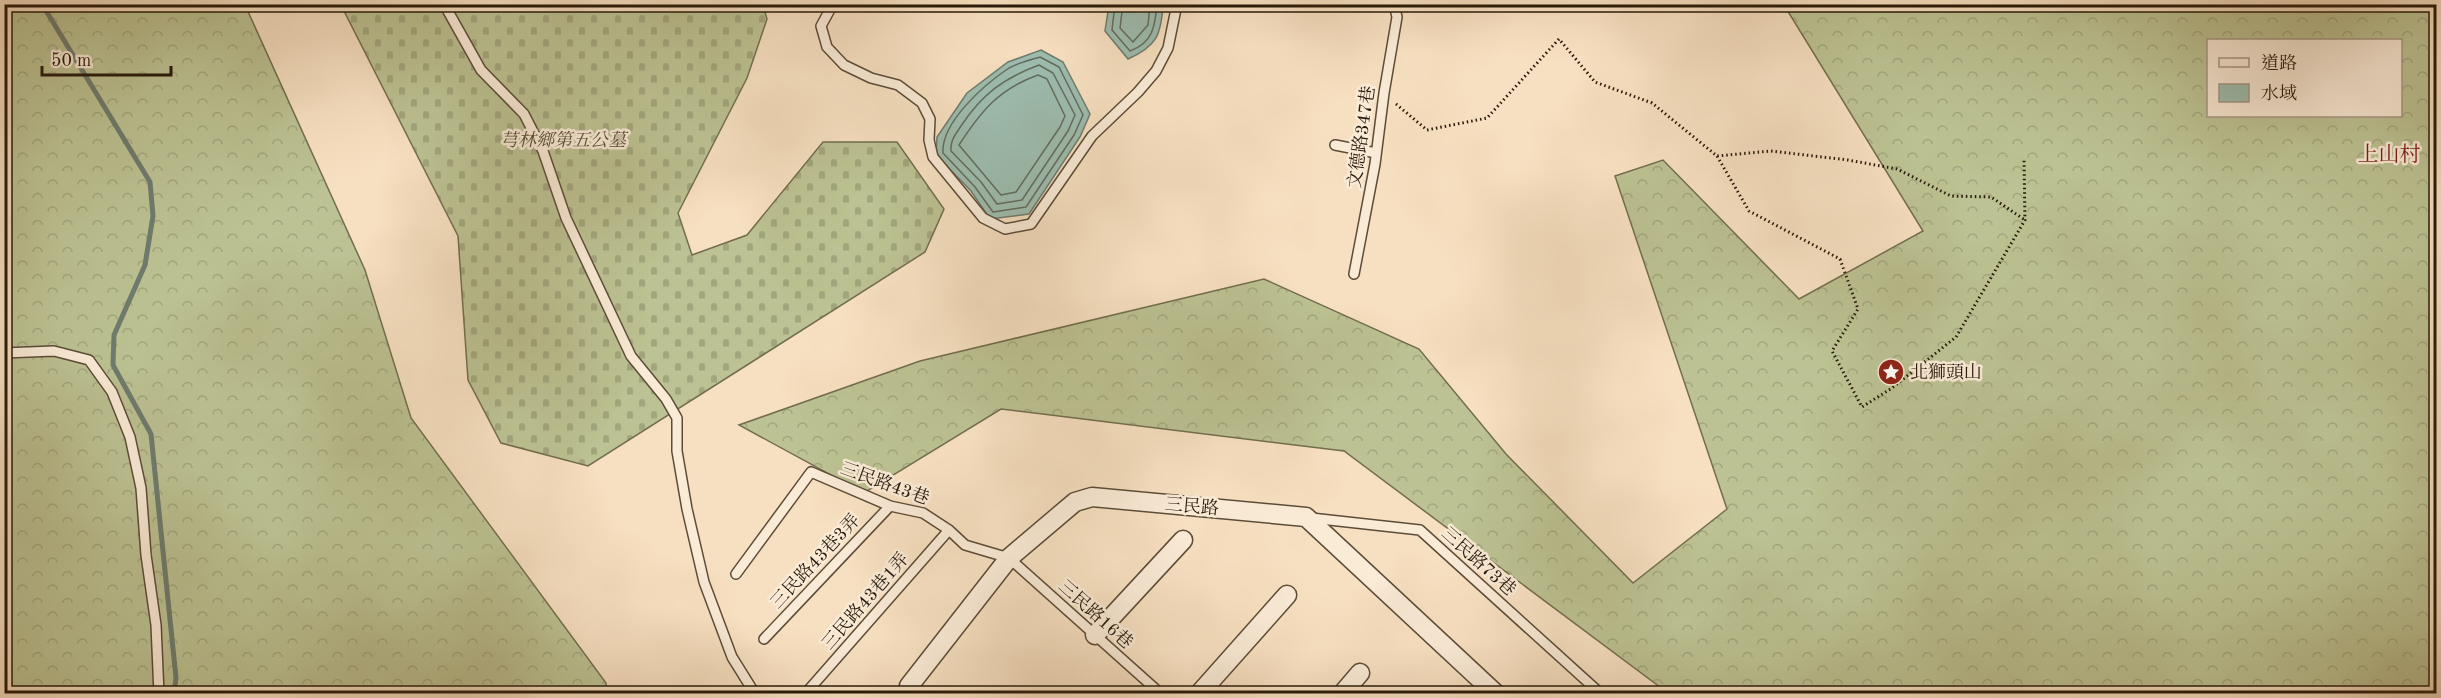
<svg xmlns="http://www.w3.org/2000/svg" width="2441" height="698" font-family="'Old Standard TT','Noto Serif TC',serif">
	<defs>
		<pattern id="forest-crowns" width="20" height="18" patternUnits="userSpaceOnUse" patternTransform="scale(1.5)"><rect width="20" height="18" fill="#bcc293"/><path d="M2 6a3 3 0 1 1 6 0M12 15a3 3 0 1 1 6 0" fill="none" stroke="#a2a67d"/></pattern>
		<pattern id="cemetery-stones" width="16" height="16" patternUnits="userSpaceOnUse" patternTransform="scale(1.5)"><rect width="16" height="16" fill="#bcc293"/><path d="M2 7V4a2 2 0 0 1 4 0v3zM10 15v-3a2 2 0 0 1 4 0v3z" fill="#a2a67d"/></pattern>
	</defs>
	<rect width="100%" height="100%" fill="#f7e0c1"/>
	<filter id="stains"><feTurbulence type="fractalNoise" baseFrequency=".00333" numOctaves="4"/><feColorMatrix values="0 0 0 0 .2 0 0 0 0 .09 0 0 0 0 .02 0 0 0 .5 -.17"/></filter>
	<radialGradient id="worn" r=".72"><stop offset=".6" stop-color="#630" stop-opacity="0"/><stop offset="1" stop-color="#630" stop-opacity=".3"/></radialGradient>
	<path fill="url(#forest-crowns)" stroke="#726e4e" stroke-width="1.5" fill-rule="evenodd" d="M4 5H245L365 270 411 418 606 683 607 693H5Z
		M1784 5H2436V674L2426 693H1668L1344 451 1001 409 864 493 739 425 920 361 1264 279 1419 349 1506 454 1633 583 1727 509 1615 176 1663 160 1799 299 1923 231ZM2208 40H2400V116H2208Z"/>
	<path fill="url(#cemetery-stones)" stroke="#726e4e" stroke-width="1.5" d="M341 5H763L767 19 747 78 678 213 692 255 747 235 823 142H897L944 209 925 252 588 466 501 443 468 380 458 236Z"/>
	<path fill="#9dbdb0" stroke="#6e7c6e" stroke-width="1.5" d="M1109 5H1163C1161 35 1157 46 1128 59L1105 31Z
		M1041 50 1063 62 1090 114 1080 137 1029 214 990 219 971 191 936 155 937 137 967 93 1008 62Z"/>
	<g fill="none" stroke-linecap="round" stroke-linejoin="round">
		<path stroke="#626c5d" stroke-width="1.5" d="M1115 4 1112 30 1130 51C1153 43 1155 26 1157 4
			M1123 4 1120 28 1133 42 1148 25 1150 4
			M1040 57 1059 67 1083 115 1074 135 1026 207 993 212 975 187 943 153C941 122 985 84 1009 68 1018 63 1030 60 1040 57Z
			M1039 65 1053 73 1075 115 1068 131 1022 200 997 204 981 182 951 151C950 140 956 134 961 126 982 94 1004 78 1039 65Z
			M1038 75 1047 79 1065 116 1060 127 1016 192 1001 195 959 145C981 111 999 89 1038 75Z"/>
		<path stroke="#6e7c6e" stroke-width="5" d="M42 4 150 182 153 216 145 265 114 335 113 365 151 434 176 678 174 694"/>
		<defs>
			<path id="lane" d="M444 4 481 70 524 114 543 151 566 218 631 356 666 399 677 418V451L687 509 704 582 732 657 755 694
				M833 4 821 26 827 47 844 65 871 78 898 85 922 103 930 119 929 140 933 157 983 218 1005 229 1031 224 1092 136 1138 92 1156 71 1168 48 1177 4
				M1335 145 1376 153
				M1354 274 1375 164 1384 93 1397 17 1394 4
				M4 353 54 351 89 360 112 392 130 437 141 488 146 555 156 625 159 694
				M1311 518 1420 530 1601 694
				M736 574 811 472 890 506 923 513 949 530 965 545 1009 558 1161 694
				M764 639 890 506
				M806 693 949 530"/>
			<path id="street" d="M1095 635 1183 540
				M910 694 909 686 1009 558 1075 502 1092 497 1306 517 1496 694
				M1199 694 1287 595
				M1342 694 1360 673"/>
		</defs>
		<use href="#lane" stroke="#5c4c38" stroke-width="12"/>
		<use href="#street" stroke="#5c4c38" stroke-width="21"/>
		<path stroke="#281a0a" stroke-width="3" stroke-dasharray="1.5 3" stroke-linecap="butt" d="M1396 104 1427 130 1487 118 1559 39 1595 82 1652 103 1717 156 1771 151 1848 160 1897 169 1951 196 1991 197 2025 220
			M1717 156 1749 211 1840 259 1858 309 1832 351 1862 407 1892 388 1956 337 2025 220 2024 159"/>
		<use href="#lane" stroke="#faebd7" stroke-width="9"/>
		<use href="#street" stroke="#faebd7" stroke-width="18"/>
	</g>
	<defs>
		<symbol id="sight-disc" viewBox="-11 -11 22 22"><circle r="9.5" fill="#8f2418" stroke="#faebd7"/><path d="M0-6L1.8-2.2L6-1.7L2.9 1.2L3.7 5.4L0 3.3L-3.7 5.4L-2.9 1.2L-6-1.7L-1.8-2.2Z" fill="#fff"/></symbol>
	</defs>
	<g fill-rule="evenodd">
		<use href="#sight-disc" x="1876" y="357" width="30" height="30"/>
	</g>
	<g text-anchor="middle" stroke-width="5" stroke-linejoin="round" paint-order="stroke">
		<g font-size="18" fill="#281a0a" stroke="#faebd7">
			<text transform="translate(1361 137) rotate(-82)" y="6">文德路347巷</text>
			<text transform="translate(885 483) rotate(20)" y="6">三民路43巷</text>
			<text transform="translate(1192 506) rotate(5)" y="6">三民路</text>
			<text transform="translate(815 561) rotate(-47)" y="6">三民路43巷3弄</text>
			<text transform="translate(1479 561) rotate(42)" y="6">三民路73巷</text>
			<text transform="translate(865 601) rotate(-49)" y="6">三民路43巷1弄</text>
			<text transform="translate(1096 614) rotate(42)" y="6">三民路16巷</text>
		</g>
		<g font-size="18" font-style="italic" fill="#544c33" stroke="#faebd7">
			<text x="563" y="146">芎林鄉第五公墓</text>
		</g>
		<g font-size="18" fill="#281a0a" stroke="#faebd7" text-anchor="start">
			<text x="1910" y="378">北獅頭山</text>
		</g>
		<g font-size="21" fill="#7a1f14" stroke="#faebd7">
			<text x="2389" y="161">上山村</text>
		</g>
	</g>
	<rect width="2441" height="698" fill="none" stroke="#f7e0c1" stroke-width="24"/>
	<rect x="6" y="6" width="2429" height="686" fill="none" stroke="#281a0a" stroke-width="3"/>
	<rect x="12" y="12" width="2417" height="674" fill="none" stroke="#281a0a" stroke-width="1.5"/>
	<rect x="2207" y="39" width="195" height="78" fill="#faebd7" stroke="#a69785" stroke-width="1.5"/>
	<rect x="2219" y="58" width="30" height="9" fill="#faebd7" stroke="#a69785" stroke-width="1.5"/>
	<text x="2261" y="69" font-size="18" fill="#281a0a">道路</text>
	<rect x="2219" y="84" width="30" height="18" fill="#9dbdb0" stroke="#a69785" stroke-width="1.5"/>
	<text x="2261" y="99" font-size="18" fill="#281a0a">水域</text>
	<path d="M42 66v9h129v-9" fill="none" stroke="#281a0a" stroke-width="3"/>
	<text x="51" y="66" font-size="18" fill="#281a0a" stroke="#faebd7" stroke-width="4.5" paint-order="stroke">50 m</text>
	<rect width="100%" height="100%" filter="url(#stains)"/>
	<rect width="100%" height="100%" fill="url(#worn)"/>
</svg>
